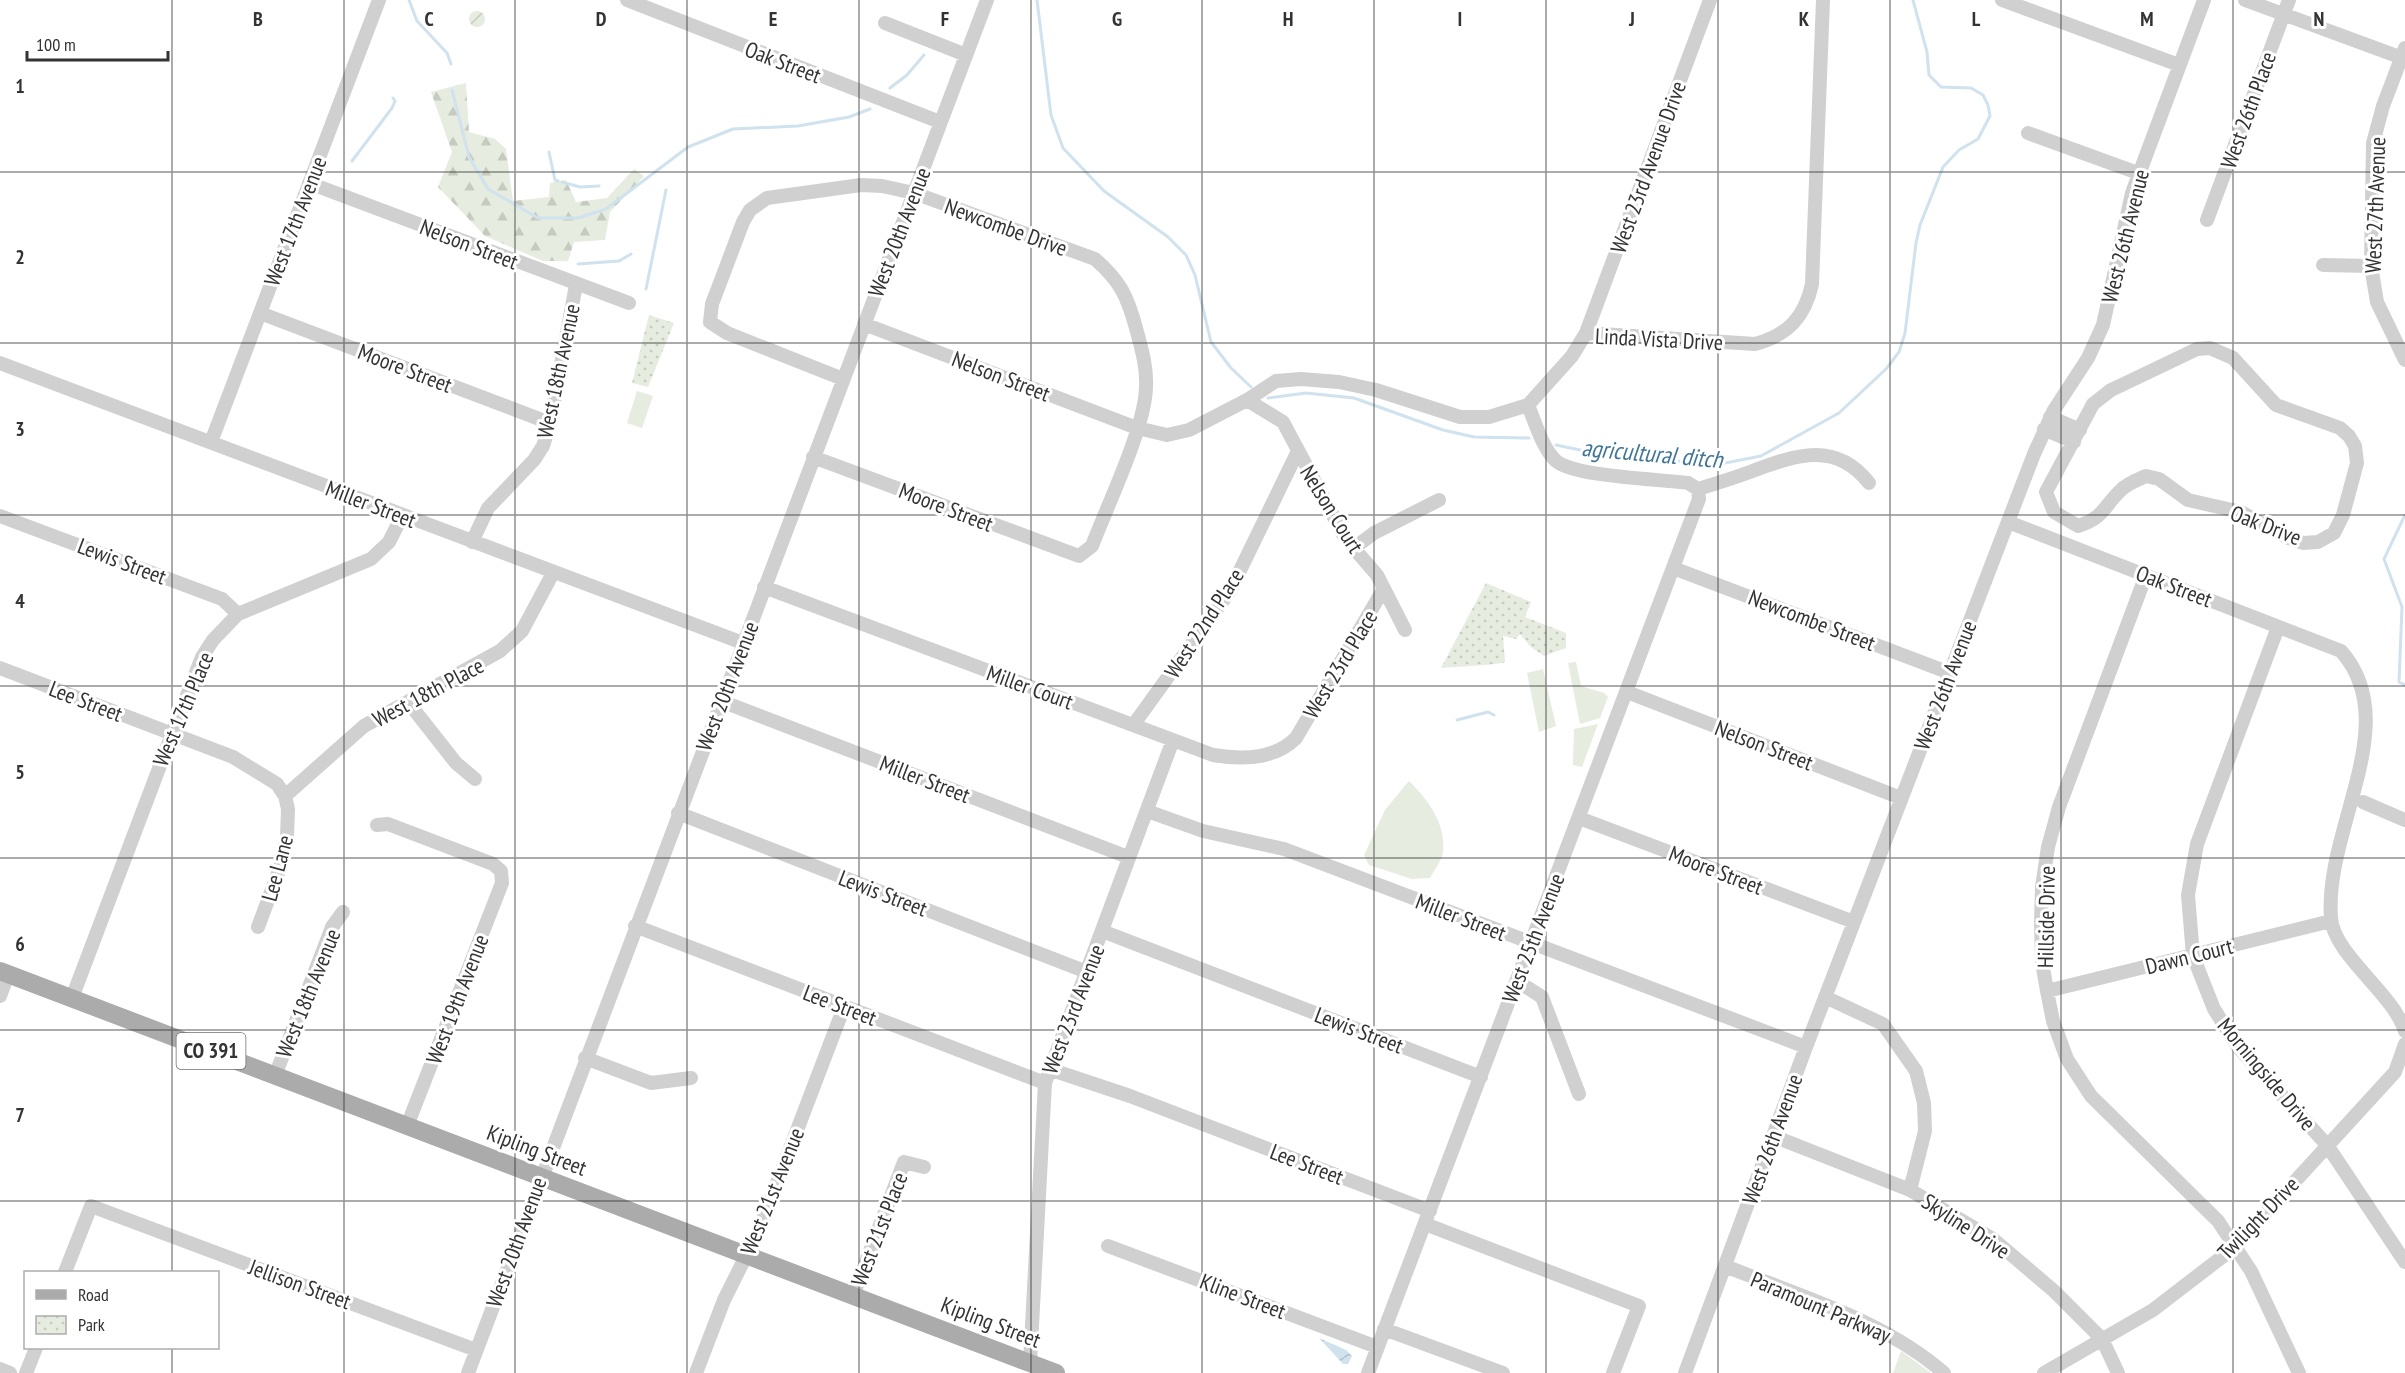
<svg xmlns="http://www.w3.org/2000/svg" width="2405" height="1373" font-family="'PT Sans Narrow',sans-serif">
	<defs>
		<pattern id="forest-firs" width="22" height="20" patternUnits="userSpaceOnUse" patternTransform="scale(1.5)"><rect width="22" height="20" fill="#e6ecdf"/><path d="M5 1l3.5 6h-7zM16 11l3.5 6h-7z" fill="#c6cbc0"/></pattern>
		<pattern id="park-dots" width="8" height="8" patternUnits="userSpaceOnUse" patternTransform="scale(1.5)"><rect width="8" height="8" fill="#e6ecdf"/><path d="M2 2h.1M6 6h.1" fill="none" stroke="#c6cbc0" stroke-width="1.8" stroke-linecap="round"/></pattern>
		<pattern id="garden-furrows" width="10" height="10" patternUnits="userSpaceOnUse" patternTransform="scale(1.5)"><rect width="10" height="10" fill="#e6ecdf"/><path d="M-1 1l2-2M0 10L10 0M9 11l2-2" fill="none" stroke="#c6cbc0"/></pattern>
		<pattern id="water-waves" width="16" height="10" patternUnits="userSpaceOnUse" patternTransform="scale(1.5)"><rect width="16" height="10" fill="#cfe2ee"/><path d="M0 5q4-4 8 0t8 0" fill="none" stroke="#b2c2cd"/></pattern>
	</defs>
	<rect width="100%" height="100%" fill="#fff"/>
	<path fill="#e6ecdf" d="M637 391 653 396 642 428 627 423Z
		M1576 662 1581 686 1604 693 1608 697 1600 718 1580 724 1568 663Z
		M1543 669 1556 726 1539 732 1527 673Z
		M1598 724 1582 767 1573 765 1574 729Z
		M1409 781C1428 800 1446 823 1443 852 1442 860 1434 871 1430 878L1412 879 1369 865 1364 855 1385 810Z
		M1901 1351 1931 1373H1893Z"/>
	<path fill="url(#forest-firs)" d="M466 83 469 132 495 139 506 149 513 201 549 197 550 183 566 180 576 202 607 198 634 169 644 176 610 212 605 240 574 242 568 261H543L485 236 438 187 452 152 431 92Z"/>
	<path fill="url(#park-dots)" d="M649 315 674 323 648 387 632 383Z
		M1486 583 1531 602 1525 617 1566 633V648L1544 656 1531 647 1520 634 1516 639 1503 636 1505 662C1500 665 1452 667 1441 668Z"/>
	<path fill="url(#garden-furrows)" d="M469 19a8 8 0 1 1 16 0a8 8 0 1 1-16 0Z"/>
	<path fill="url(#water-waves)" d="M1319 1338 1346 1350 1352 1356 1348 1364H1343Z"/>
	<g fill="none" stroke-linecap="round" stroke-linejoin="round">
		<path stroke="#cfe2ee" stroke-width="3" d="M409 0 417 21 447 53 451 64
			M1037 0 1051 115 1063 148 1104 191 1168 237 1186 255 1195 275 1211 342 1231 368 1251 387
			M890 88 907 75 924 55
			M452 90 469 157 488 189 538 218H578L606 209 688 147 733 129 798 126 849 117 870 109
			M549 152 555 180 558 181
			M352 161 392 108 395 101 393 98
			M562 182 580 187 599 186
			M578 264 619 261 631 254
			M646 289 666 190
			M1268 398 1306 393 1354 398 1443 430 1474 437 1529 438
			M1556 445 1585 451 1715 465 1761 456 1839 413 1886 369 1899 352 1905 333 1916 243 1920 225 1943 167 1959 150 1978 139 1990 116 1988 105 1983 95 1971 88 1941 87 1929 75 1927 52 1913 0
			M2405 515 2384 559 2402 607 2399 682 2405 685
			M1457 720 1488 712 1494 715"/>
		<path stroke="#d0d0d0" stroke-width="14" d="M627 0 940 122
			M2002 0 2179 65
			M2245 0 2405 59
			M885 23 966 55
			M2405 48 2383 106 2373 143 2371 266 2377 302 2405 360
			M2028 133 2138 173
			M309 183 629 303
			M2207 220 2289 0
			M2323 265 2371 266
			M260 313 550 423
			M864 324 1137 428 1167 435 1189 430 1247 400 1276 381 1301 379 1339 382 1376 390 1460 417H1489L1528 405 1572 356 1586 333 1710 0
			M1586 333 1755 344C1788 335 1805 317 1812 284L1823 0
			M2210 348 2233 358 2276 405 2340 428 2349 436 2355 446 2357 463 2343 515 2334 533 2318 542 2303 543 2286 537 2241 512 2188 500 2159 479 2146 476C2137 480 2128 483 2121 490 2103 507 2104 518 2078 526L2054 512 2046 492 2093 404 2111 390 2128 382 2197 349Z
			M0 363 743 643
			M1247 400 1283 422 1345 538 1377 575 1405 630
			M2050 417 2080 430
			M2044 429 2074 442
			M211 442 379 0
			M813 457 1079 556 1092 546C1107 506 1146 426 1146 386 1147 366 1141 347 1136 328 1127 295 1120 281 1095 259L914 193 882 186 861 185 767 198 750 210 743 222 712 304 710 322 727 333 843 379
			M1698 489C1714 484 1731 479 1747 473 1791 457 1834 438 1869 483
			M0 516 222 599 238 614
			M2008 522 2341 651C2405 723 2324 829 2331 918 2334 955 2392 992 2405 1031
			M472 542 488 508 534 460 543 446 550 423 576 285
			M1354 548 1374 533 1439 500
			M1673 568 1950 673
			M2146 575 2059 807 2048 847 2042 887 2041 923 2042 962 2047 991 2053 1021 2067 1059 2091 1096 2218 1221 2251 1271 2299 1373
			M764 587 1213 755C1242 760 1274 760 1296 738L1383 590
			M2278 627 2197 844 2188 895 2193 956 2214 1009 2238 1047 2327 1145 2405 1262
			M0 668 233 757 277 784 285 796 288 809 287 837 280 868 258 927
			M1627 692 1901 798
			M721 701 1128 857
			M408 702 456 763 475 779
			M1134 724 1230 591 1297 453
			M285 796 364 726 500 651 522 631 553 573
			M2363 802 2405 820
			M1147 811 1203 831 1284 849 1806 1047
			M678 813 1087 972
			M1579 818 1854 922
			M377 825 388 824 493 864 501 871 502 883 407 1126
			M635 926 1045 1083
			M1102 931 1481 1077
			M1517 981 1542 997 1579 1094
			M2047 991 2331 921
			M0 996 8 974
			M1825 997 1883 1024 1916 1071 1924 1103 1925 1131 1910 1190
			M72 998 172 734 202 657 213 640 238 614 371 559 389 542 402 516
			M585 1058 651 1083 691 1078
			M1049 1069 1130 1096 1430 1211
			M275 1076 332 927 343 912
			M1773 1136 1910 1190 1993 1239 2054 1291 2102 1339 2118 1373
			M1425 1224 1639 1306 1613 1373
			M1108 1246 1377 1347
			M1725 1266C1799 1296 1882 1319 1944 1373
			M65 1272 91 1206 476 1350
			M853 1296 904 1162 924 1167
			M1384 1329 1503 1373
			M1030 1363 1045 1083 1173 740
			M0 1369 10 1373
			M26 1373 36 1348
			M468 1373 987 0
			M696 1373 724 1300 759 1230 844 1007
			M1368 1373 1699 499 1698 489 1688 483C1660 479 1572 477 1555 460 1542 447 1535 422 1528 405
			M1685 1373 1806 1047 2034 454 2054 410 2088 358 2103 325 2132 193 2204 0
			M2044 1373 2153 1310 2235 1247 2395 1072 2405 1044"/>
		<path stroke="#ababab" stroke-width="18" d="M0 971 1056 1373"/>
	</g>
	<path fill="none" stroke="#333" stroke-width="1.5" stroke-opacity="0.55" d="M172 0V1272M344 0V1373M515 0V1373M687 0V1373M859 0V1373M1031 0V1373M1202 0V1373M1374 0V1373M1546 0V1373M1718 0V1373M1890 0V1373M2061 0V1373M2233 0V1373M0 172H2405M0 343H2405M0 515H2405M0 686H2405M0 858H2405M0 1030H2405M0 1201H2405M172 1348V1373"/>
	<g text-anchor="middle" stroke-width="6" stroke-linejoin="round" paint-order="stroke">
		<rect fill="#fff" stroke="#707070" stroke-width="1.5" x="176.5" y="1033" width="69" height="36" rx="4.5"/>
		<g font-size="21" font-weight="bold" fill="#333">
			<text x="211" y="1058">CO 391</text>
		</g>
		<g font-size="22" fill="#333" stroke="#fff">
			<text transform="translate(783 62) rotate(21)" y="8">Oak Street</text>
			<text transform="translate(2248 110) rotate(-70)" y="8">West 26th Place</text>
			<text transform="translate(1648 167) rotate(-70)" y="8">West 23rd Avenue Drive</text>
			<text transform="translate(2375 205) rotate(-88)" y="8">West 27th Avenue</text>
			<text transform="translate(295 221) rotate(-69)" y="8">West 17th Avenue</text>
			<text transform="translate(1006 227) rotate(20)" y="8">Newcombe Drive</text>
			<text transform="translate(899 232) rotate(-69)" y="8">West 20th Avenue</text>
			<text transform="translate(2125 236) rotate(-76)" y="8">West 26th Avenue</text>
			<text transform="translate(469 244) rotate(21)" y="8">Nelson Street</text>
			<text transform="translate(1659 339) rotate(3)" y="8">Linda Vista Drive</text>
			<text transform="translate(405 368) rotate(21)" y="8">Moore Street</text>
			<text transform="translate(558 371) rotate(-78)" y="8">West 18th Avenue</text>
			<text transform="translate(1001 376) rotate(21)" y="8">Nelson Street</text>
			<text transform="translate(371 504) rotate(21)" y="8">Miller Street</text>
			<text transform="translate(946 507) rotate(21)" y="8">Moore Street</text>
			<text transform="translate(1332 509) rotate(58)" y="8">Nelson Court</text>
			<text transform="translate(2266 525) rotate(21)" y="8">Oak Drive</text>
			<text transform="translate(122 561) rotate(21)" y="8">Lewis Street</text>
			<text transform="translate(2174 586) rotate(21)" y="8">Oak Street</text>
			<text transform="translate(1812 620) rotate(21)" y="8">Newcombe Street</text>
			<text transform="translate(1204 623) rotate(-57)" y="8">West 22nd Place</text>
			<text transform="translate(1340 664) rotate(-59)" y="8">West 23rd Place</text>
			<text transform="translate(1945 685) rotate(-69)" y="8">West 26th Avenue</text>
			<text transform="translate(727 686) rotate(-69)" y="8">West 20th Avenue</text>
			<text transform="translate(1030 687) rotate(20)" y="8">Miller Court</text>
			<text transform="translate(428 692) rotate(-28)" y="8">West 18th Place</text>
			<text transform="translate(86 701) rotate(21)" y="8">Lee Street</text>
			<text transform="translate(183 709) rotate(-67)" y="8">West 17th Place</text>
			<text transform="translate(1764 745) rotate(21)" y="8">Nelson Street</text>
			<text transform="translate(925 779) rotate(21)" y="8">Miller Street</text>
			<text transform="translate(277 868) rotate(-75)" y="8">Lee Lane</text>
			<text transform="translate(1716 870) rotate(21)" y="8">Moore Street</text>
			<text transform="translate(883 893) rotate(21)" y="8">Lewis Street</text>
			<text transform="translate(1461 917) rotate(21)" y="8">Miller Street</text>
			<text transform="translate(2046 917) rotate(-89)" y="8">Hillside Drive</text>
			<text transform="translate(1533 938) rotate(-69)" y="8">West 25th Avenue</text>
			<text transform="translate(2189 956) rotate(-14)" y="8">Dawn Court</text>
			<text transform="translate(308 993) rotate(-68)" y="8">West 18th Avenue</text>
			<text transform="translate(457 999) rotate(-69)" y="8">West 19th Avenue</text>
			<text transform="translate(840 1005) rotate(21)" y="8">Lee Street</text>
			<text transform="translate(1073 1009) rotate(-69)" y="8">West 23rd Avenue</text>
			<text transform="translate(1359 1030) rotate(21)" y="8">Lewis Street</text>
			<text transform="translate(2267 1074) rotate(50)" y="8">Morningside Drive</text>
			<text transform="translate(1772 1139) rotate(-70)" y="8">West 26th Avenue</text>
			<text transform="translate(537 1150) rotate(21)" y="8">Kipling Street</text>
			<text transform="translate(1307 1164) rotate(21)" y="8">Lee Street</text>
			<text transform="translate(772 1191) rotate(-68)" y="8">West 21st Avenue</text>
			<text transform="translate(2258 1218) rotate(-46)" y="8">Twilight Drive</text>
			<text transform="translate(1966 1226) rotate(33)" y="8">Skyline Drive</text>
			<text transform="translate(879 1229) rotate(-69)" y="8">West 21st Place</text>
			<text transform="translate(516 1242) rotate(-70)" y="8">West 20th Avenue</text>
			<text transform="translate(300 1284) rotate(20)" y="8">Jellison Street</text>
			<text transform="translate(1243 1296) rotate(21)" y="8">Kline Street</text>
			<text transform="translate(1821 1307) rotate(23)" y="8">Paramount Parkway</text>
			<text transform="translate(991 1322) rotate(21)" y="8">Kipling Street</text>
		</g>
		<g font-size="24" font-style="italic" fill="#3f7597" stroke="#fff">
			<text transform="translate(1652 454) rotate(5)" y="8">agricultural ditch</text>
		</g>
	</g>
	<g font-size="20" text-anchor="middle" font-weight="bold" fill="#333" stroke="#fff" stroke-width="6" stroke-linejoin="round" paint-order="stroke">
		<text x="258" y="26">B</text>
		<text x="429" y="26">C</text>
		<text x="601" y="26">D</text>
		<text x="773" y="26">E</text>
		<text x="945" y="26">F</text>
		<text x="1117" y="26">G</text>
		<text x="1288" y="26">H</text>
		<text x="1460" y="26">I</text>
		<text x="1632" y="26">J</text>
		<text x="1804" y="26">K</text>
		<text x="1976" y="26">L</text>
		<text x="2147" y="26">M</text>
		<text x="2319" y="26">N</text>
		<text x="20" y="93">1</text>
		<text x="20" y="264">2</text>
		<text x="20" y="436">3</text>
		<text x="20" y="608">4</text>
		<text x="20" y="779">5</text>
		<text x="20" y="951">6</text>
		<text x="20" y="1122">7</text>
	</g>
	<rect x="24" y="1271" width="195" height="78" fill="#ffffff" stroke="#adadad" stroke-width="1.5"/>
	<rect x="36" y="1290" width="30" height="9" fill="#ababab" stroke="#adadad" stroke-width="1.5"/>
	<text x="78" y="1301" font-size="18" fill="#333333">Road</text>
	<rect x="36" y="1316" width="30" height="18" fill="url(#park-dots)" stroke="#adadad" stroke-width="1.5"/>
	<text x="78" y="1331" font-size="18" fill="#333333">Park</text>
	<path d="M27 51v9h141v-9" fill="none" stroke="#333333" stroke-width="3"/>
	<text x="36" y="51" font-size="18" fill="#333333" stroke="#ffffff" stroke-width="4.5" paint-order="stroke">100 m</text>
</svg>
